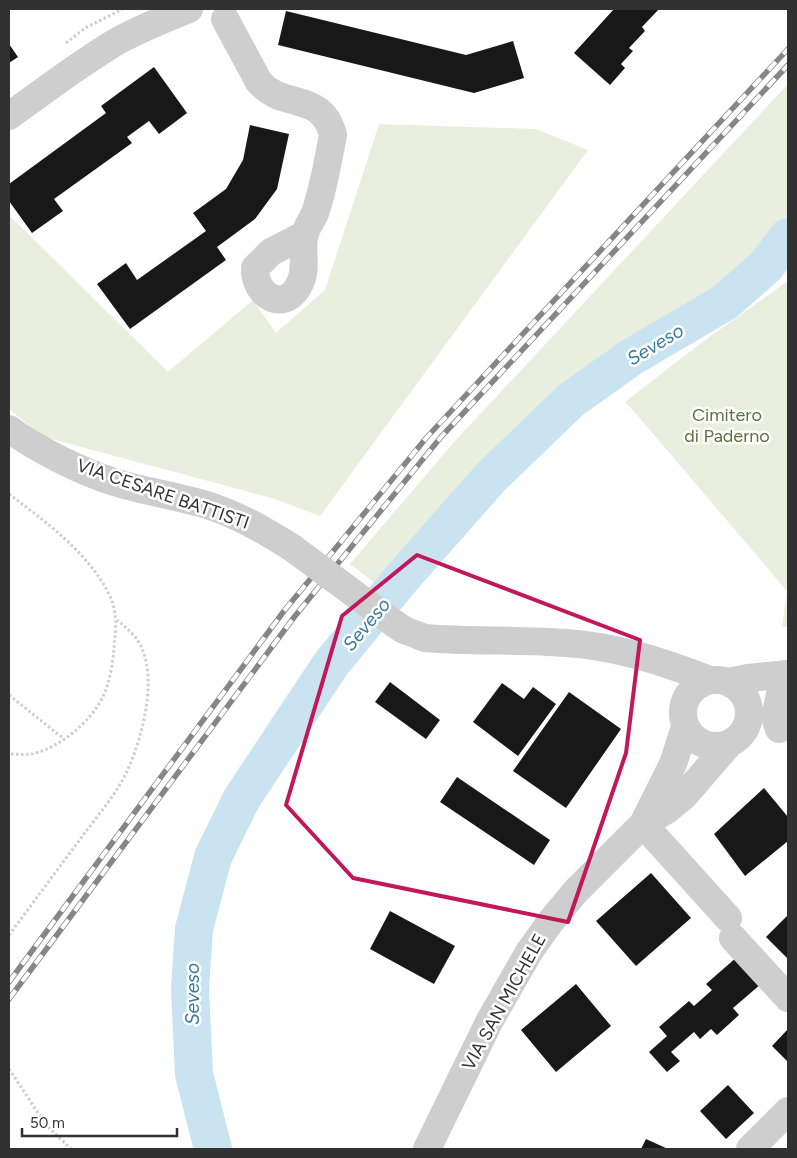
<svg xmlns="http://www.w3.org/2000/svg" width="797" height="1158" font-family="Figtree,sans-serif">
	<rect width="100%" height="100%" fill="#fff"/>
	<path fill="#e8efdf" d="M788 84V220L719 294 638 343 566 392 466 493 380 587 350 564 455 441Z
		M379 124 536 129 588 150 320 516 272 498 44 437 9 409V215L168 372 253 300 276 333 325 290Z
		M788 281V627H782L787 591 638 416 625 402 701 343Z"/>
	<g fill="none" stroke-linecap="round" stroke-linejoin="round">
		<path stroke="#cae3f0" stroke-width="38" d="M213 1149 194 1074 190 989 194 929 213 857 242 798 331 664 401 579 491 477 571 400 630 358 725 302 766 266 788 237"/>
	</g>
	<path fill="#181818" d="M614 9H659L642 27 645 31 629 48 633 51 621 64 625 68 610 85 574 53Z
		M286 11 466 55 513 41 524 78 474 93 278 45Z
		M9 44 18 57 9 63Z
		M154 67 187 113 159 134 149 121 127 137 132 143 54 199 63 211 32 233 9 201V184L106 113 101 106Z
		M250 125 289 134 277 189 255 219 217 247 226 260 130 329 97 284 126 263 137 280 206 231 193 213 226 189 243 160Z
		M390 682 440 720 426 739 375 702Z
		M502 683 524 699 533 687 556 704 518 756 473 722Z
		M569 692 621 729 566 808 513 771Z
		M457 777 550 840 534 865 440 802Z
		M764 788 788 817V841L745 876 714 834Z
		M651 873 691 918 636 966 596 921Z
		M390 911 455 946 434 984 370 949Z
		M788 915V959L766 937Z
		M737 957 761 984 733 1008 739 1015 717 1035 711 1029 700 1039 694 1032 671 1052 680 1061 667 1072 649 1052 667 1036 659 1027 689 1001 694 1006 712 990 706 984Z
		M576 984 611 1026 556 1072 521 1030Z
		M788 1029V1062L772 1046Z
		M728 1085 754 1113 726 1139 700 1111Z
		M646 1139 668 1149H641Z"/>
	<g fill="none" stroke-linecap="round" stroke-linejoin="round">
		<path stroke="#cecece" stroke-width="3" stroke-dasharray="2.5 2.5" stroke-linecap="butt" d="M66 43 85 28 123 9
			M9 494C46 522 86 551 108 592 118 611 116 628 114 648 113 662 110 679 105 692 94 720 60 748 32 754 24 755 16 754 9 754
			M9 695 64 739
			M9 935C33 903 57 870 81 838 97 816 117 794 128 769 142 738 156 684 143 651 138 637 128 629 117 620
			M9 1069 46 1125 71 1149"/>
		<path stroke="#cecece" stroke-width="28" d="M225 19 259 82C283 110 322 91 333 135 328 160 324 186 316 210 314 218 307 225 305 234 300 247 308 267 300 283 286 314 254 297 255 268L271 252 304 235
			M9 116C44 91 79 64 116 42 139 29 164 19 189 9
			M9 429C38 450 80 471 114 482 146 492 179 496 210 506 240 516 265 531 291 547
			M395 624 404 630 425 638C472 642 519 639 566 643 616 646 664 662 710 680
			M683 713a33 33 0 1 1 66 0a33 33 0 1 1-66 0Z
			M728 682 748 678 788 674
			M779 729 775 717 783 681
			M643 824 728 918
			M643 824 673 764 685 727
			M733 938 788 998
			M427 1149 489 1022 529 952 551 921 576 891 643 824 667 810 683 797 729 744
			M750 1149 788 1111"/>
		<defs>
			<path id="rail" d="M9 982 284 611 427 437 788 49
				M9 999 295 616 441 437 788 65"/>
		</defs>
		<use href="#rail" stroke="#868686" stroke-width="5.5"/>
		<use href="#rail" stroke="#fff" stroke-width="4" stroke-dasharray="11" stroke-linecap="butt"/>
		<path stroke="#cecece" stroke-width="28" d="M291 547 395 624"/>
	</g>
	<path fill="none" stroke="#c2185b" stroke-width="4" stroke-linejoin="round" d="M417 555 640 640 626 753 568 922 353 878 286 805 342 616Z"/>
	<g text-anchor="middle" stroke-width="5" stroke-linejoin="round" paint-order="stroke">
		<g font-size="18" fill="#57723a" stroke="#fff">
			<text x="727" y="421">Cimitero<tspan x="727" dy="21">di Paderno</tspan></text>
		</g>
		<g font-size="18" fill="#313131" stroke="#fff">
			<text transform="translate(163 494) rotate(19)" y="6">VIA CESARE BATTISTI</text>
			<text transform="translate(504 1002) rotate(-61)" y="6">VIA SAN MICHELE</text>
		</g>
		<g font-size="19" font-style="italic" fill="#377a9b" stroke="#fff">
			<text transform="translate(655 344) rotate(-31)" y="7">Seveso</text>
			<text transform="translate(366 624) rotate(-50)" y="7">Seveso</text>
			<text transform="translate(192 994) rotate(-90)" y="7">Seveso</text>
		</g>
	</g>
	<rect width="797" height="1158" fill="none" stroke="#313131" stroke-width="20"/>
	<path d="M22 1128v8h155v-8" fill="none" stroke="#313131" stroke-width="2.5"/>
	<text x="30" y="1128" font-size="15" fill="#313131" stroke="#ffffff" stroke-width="4" paint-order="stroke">50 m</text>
</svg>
